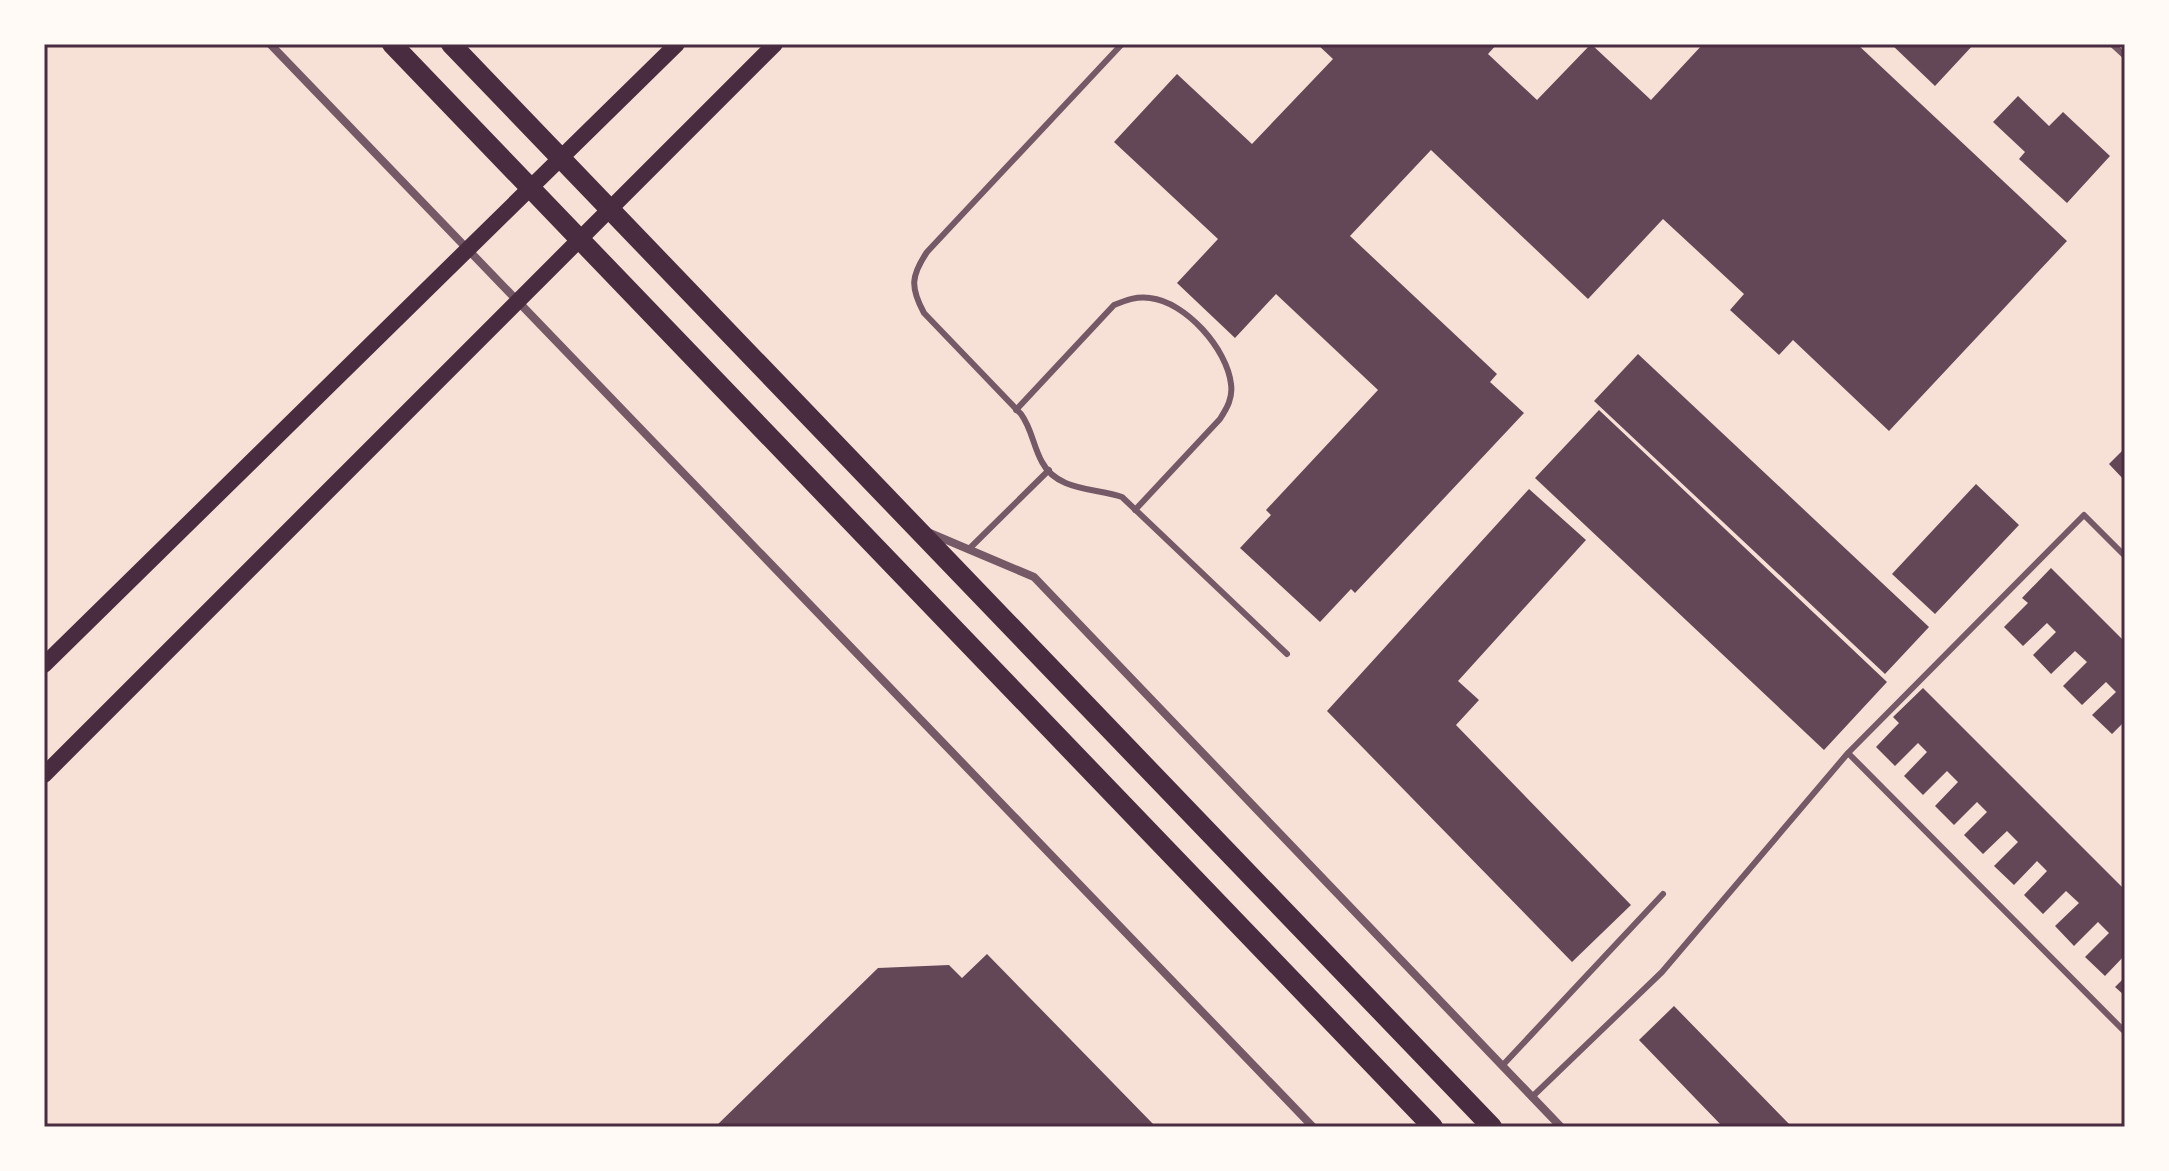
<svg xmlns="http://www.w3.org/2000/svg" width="2169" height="1171" font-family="'Fira Sans Condensed',sans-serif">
	<rect width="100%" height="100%" fill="#f7e1d7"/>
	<path fill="#644757" d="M1317 44H1497L1488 54 1537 100 1591 44 1651 100 1703 44H1857L2067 241 1889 431 1793 340 1779 355 1730 310 1744 294 1663 219 1588 299 1431 150 1350 236 1497 374 1490 382 1524 413 1355 593 1351 589 1320 622 1240 548 1271 515 1266 510 1378 390 1276 294 1235 338 1177 283 1218 239 1114 142 1177 74 1252 144 1333 59Z
		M1891 44H1974L1935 86Z
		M2018 96 2049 126 2063 112 2110 156 2067 203 2019 159 2025 152 1993 122Z
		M1638 354 1929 627 1885 674 1594 401Z
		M1599 410 1887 682 1824 750 1535 478Z
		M2125 448V481L2109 464Z
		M1976 484 2019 525 1935 614 1892 574Z
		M1529 489 1586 540 1458 681 1479 700 1456 725 1631 905 1572 962 1327 711Z
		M2051 568 2125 642V721L2112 734 2092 715 2116 692 2106 682 2082 705 2063 686 2087 662 2075 651 2051 674 2033 655 2056 632 2047 623 2023 646 2004 627 2028 603 2022 598Z
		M1923 688 2125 890V955L2105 976 2085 957 2109 933 2098 922 2074 946 2055 926 2079 903 2066 891 2043 914 2024 895 2047 871 2037 861 2014 885 1994 866 2018 842 2007 831 1983 854 1964 835 1987 812 1977 802 1954 825 1935 806 1958 782 1947 771 1923 795 1904 776 1927 752 1918 743 1895 766 1876 747 1899 723 1893 717Z
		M987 954 1156 1127H715L878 968 949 965 962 978Z
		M2125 977V996L2115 987Z
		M1674 1006 1792 1127H1723L1639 1040Z"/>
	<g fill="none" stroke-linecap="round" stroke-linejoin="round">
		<path stroke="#755966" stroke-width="6" d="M1122 44 927 252C911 276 910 287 924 313L1021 414C1032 429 1033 446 1042 462 1057 491 1095 488 1122 497L1287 654
			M2112 44 2125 56
			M1016 410 1114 305C1126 300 1137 296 1150 298 1186 302 1227 349 1231 384 1233 398 1227 408 1220 419L1135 510
			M969 549 1049 470
			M2125 556 2084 515 1848 753 2125 1032
			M1502 1066 1663 894
			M1532 1097 1662 972 1848 753"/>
		<path stroke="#755966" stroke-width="8" d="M270 44 1313 1127
			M930 533 1034 577 1561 1127"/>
		<path stroke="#4a2c40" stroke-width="16" d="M44 665 677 44
			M44 775 775 44"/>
		<path stroke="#4a2c40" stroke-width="20" d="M392 44 1433 1127
			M451 44 1492 1127"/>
	</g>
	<rect width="2169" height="1171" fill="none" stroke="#fffaf5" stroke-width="92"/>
	<rect x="46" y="46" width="2077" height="1079" fill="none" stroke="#4a2c40" stroke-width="3"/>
</svg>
